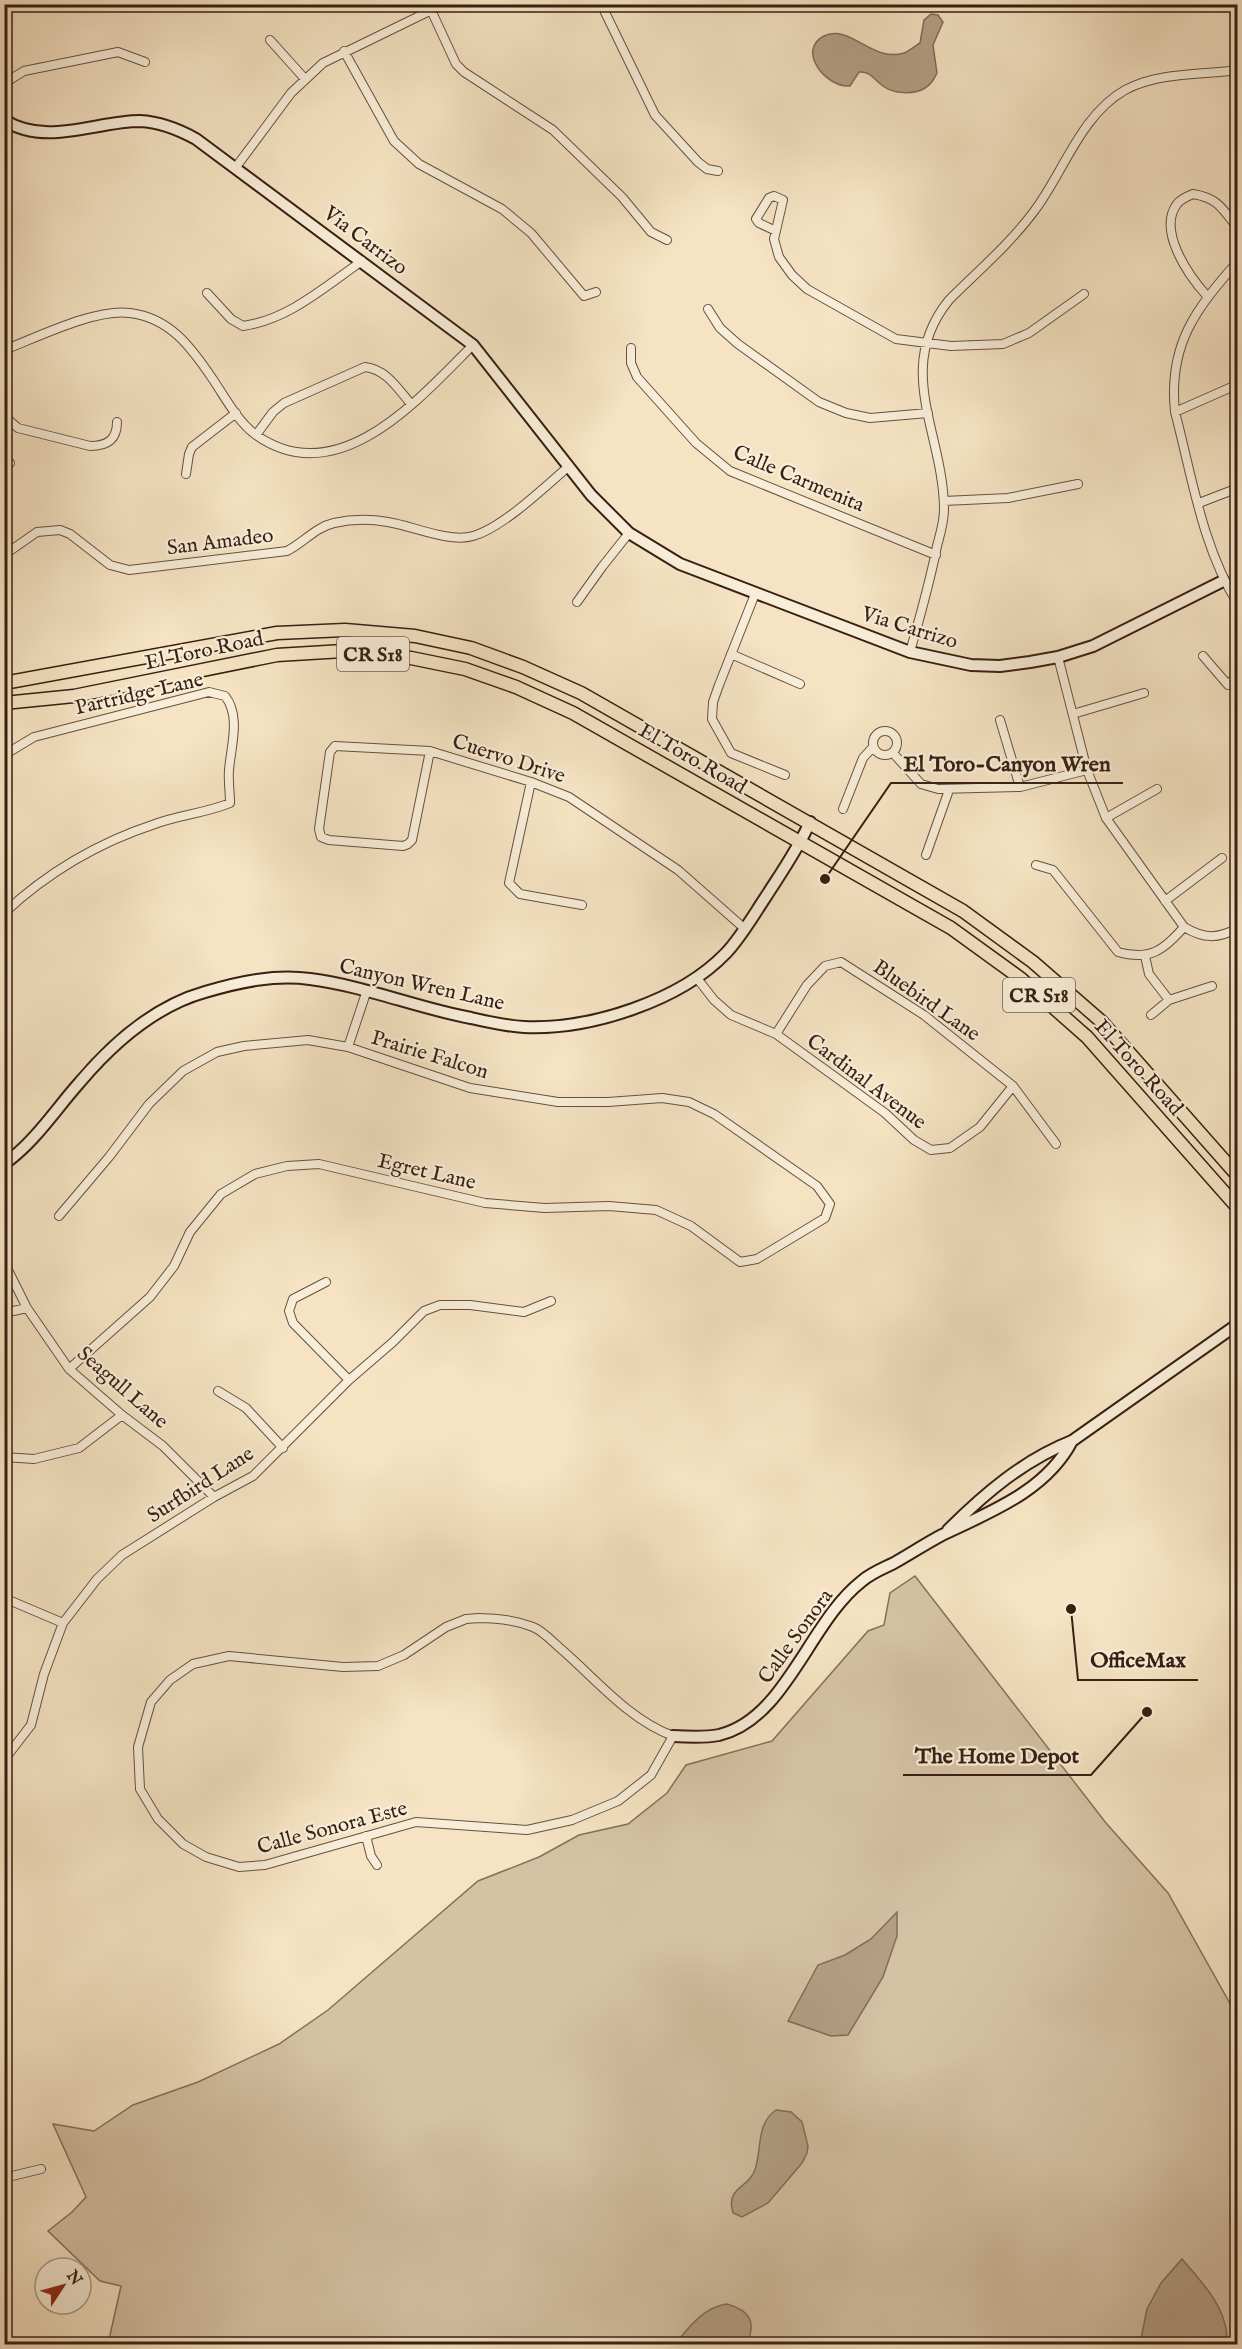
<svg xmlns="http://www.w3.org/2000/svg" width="1242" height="2349" font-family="'IM FELL English',serif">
	<rect width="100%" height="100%" fill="#f5e3c3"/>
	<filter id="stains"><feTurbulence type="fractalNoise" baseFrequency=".00333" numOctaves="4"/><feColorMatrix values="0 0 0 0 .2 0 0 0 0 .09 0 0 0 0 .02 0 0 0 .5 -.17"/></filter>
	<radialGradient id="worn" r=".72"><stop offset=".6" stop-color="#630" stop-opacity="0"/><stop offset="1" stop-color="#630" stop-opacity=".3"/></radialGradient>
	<path fill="#d5c2a5" stroke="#86705c" stroke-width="1.5" d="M915 1576 1106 1823 1168 1893 1237 2016V2344H108L121 2286 100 2281 48 2231 72 2212 86 2197 53 2124 94 2131 133 2105 198 2082 279 2044 328 2010 478 1881 539 1857 579 1835 628 1824 667 1793 686 1765 772 1741 868 1631 884 1625 890 1593Z"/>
	<path fill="#b4a087" stroke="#826c59" stroke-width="1.5" d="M931 14 938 15 943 22 933 45 937 73C934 79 931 85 925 88 914 95 893 94 883 86 874 80 871 71 859 72L850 86C826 88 796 50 824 36 849 23 872 63 904 53 909 51 915 46 920 43L924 20Z
		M897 1912V1936L883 1977 848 2035 831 2036 788 2021 818 1965 845 1955 871 1939Z
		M776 2110 791 2112 802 2122 808 2146 807 2153 802 2163 768 2203 742 2217 733 2213C725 2187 749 2188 755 2170 762 2148 756 2124 776 2110Z
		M1182 2259C1202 2283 1224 2304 1227 2335L1215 2344H1140L1147 2309 1161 2283Z
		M727 2304C751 2311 756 2322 747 2344H675C689 2327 704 2307 727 2304Z"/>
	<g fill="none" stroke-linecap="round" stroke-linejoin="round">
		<defs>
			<path id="street" d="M601 4 655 115 698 162 707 169 718 171
				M431 10 456 64 464 72 553 130 622 197 651 232 667 240
				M270 40 305 79
				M344 51 394 141 419 164 502 209 531 233 584 296 596 292
				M4 86 11 79 24 71 118 52 145 62
				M236 167 291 93 323 63 444 4
				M776 231 759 223 756 219 769 198 774 196 783 200 774 239 779 257 792 275 807 289 896 339 951 346 1003 344 1029 333 1084 294
				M1238 261C1196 309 1168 344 1175 412 1192 476 1202 547 1238 604
				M207 293 231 319 243 326C288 320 326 286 362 261
				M1207 296C1189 276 1157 231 1177 204 1180 200 1188 196 1193 194 1218 198 1223 209 1238 229
				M708 309 720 328 738 344 819 402 846 413 870 418 928 413
				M631 348V363L637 377 696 443 730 471 936 555
				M4 350C38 337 96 308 130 313 170 318 191 347 212 378 225 397 237 421 256 435 338 493 419 399 473 345
				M1175 412 1234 386 1238 389
				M4 416 18 428 90 446C107 446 117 440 117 422
				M256 435 273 412 284 403 365 367C386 369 398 389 411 404
				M4 468 10 463
				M186 474 189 454 192 447 236 413
				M944 501 1008 498 1078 484
				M1199 503 1238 488
				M4 555 37 532 60 530 70 534 110 565 129 570 287 551C303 543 316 527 334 523 352 519 370 519 388 522 413 526 449 543 473 536 502 528 545 487 569 466
				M755 594 719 685 713 702 712 719 731 753 785 775
				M577 602 602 567 629 533
				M910 652C920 617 930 582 937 546 940 535 944 522 944 510 944 434 893 369 949 300 978 271 1010 244 1035 210 1064 171 1081 115 1125 90 1158 72 1201 75 1238 70
				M731 654 800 684
				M1203 656 1228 685 1238 674
				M1058 657 1087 770 1106 818 1184 927C1204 939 1218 939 1238 928
				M1073 714 1144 693
				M1000 720 1020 787
				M873 743a12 12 0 1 1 24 0a12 12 0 1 1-24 0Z
				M430 751 412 840 408 844 403 846 329 840 321 837 319 829 330 752 335 746 430 751 531 782 569 797 678 870 745 929
				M893 753 921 784 938 789 1020 787 1087 770
				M4 755 34 737 209 692 225 696C241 716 231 746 229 770 228 780 230 792 230 803 206 813 179 815 155 824 100 842 47 873 4 913
				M531 782 509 883 520 894 582 905
				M843 809 863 758 873 747
				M1106 818 1157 789
				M926 855 949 790
				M1036 865 1053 870 1118 952C1150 961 1164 950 1184 927
				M1165 901 1222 858
				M1145 956 1149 974 1169 1000
				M696 977 714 1000 731 1015 776 1034 885 1113 914 1140 931 1150 950 1148 980 1127 1013 1086
				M1151 1015 1169 1000 1212 986
				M776 1034 807 985 825 966 841 962 924 1015 1013 1086 1056 1144
				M348 1047 367 990
				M59 1216 109 1157 149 1104 183 1071 217 1052 244 1046 308 1040 348 1047 470 1088 558 1102H608L662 1098 689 1102 714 1114 817 1186 830 1204 825 1218 757 1259 740 1262 691 1226 656 1210 609 1206 545 1208 485 1203 319 1164 287 1166 255 1174 221 1194 190 1232 174 1266 150 1297 69 1369
				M4 1262 27 1308 69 1369 122 1415 163 1446 214 1497
				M326 1282 293 1299 289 1311 293 1323 349 1380
				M4 1313 27 1308
				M218 1391 246 1408 283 1448
				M4 1457 34 1459 79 1448 122 1415
				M4 1598 63 1623
				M479 1618C497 1618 515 1620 533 1627 543 1631 553 1642 561 1649 597 1680 628 1719 673 1736L651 1775 618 1801 572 1820 527 1830 416 1822 265 1865 239 1867 206 1857 183 1844 158 1819 140 1789 138 1747 151 1702 170 1680 193 1664 229 1656 343 1667 378 1666 404 1655 446 1627 466 1619Z
				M4 1760 31 1725 44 1674 63 1623 97 1579 122 1555 214 1497 253 1476 349 1380 393 1342 424 1311 440 1305H470L524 1312 551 1301
				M366 1836 371 1856 377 1865
				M4 2178 41 2169"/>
			<path id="secondary" d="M4 120C46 147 96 121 140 121 161 122 178 129 196 139L473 345 591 495 629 533 680 564 910 652 971 665 1000 666 1030 662 1058 657 1093 646 1223 581
				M4 1164C35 1142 55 1110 80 1082 113 1043 155 1006 205 992 239 982 275 974 310 979 365 986 417 1008 471 1018 488 1022 507 1026 524 1027 590 1030 680 1001 726 953 741 937 753 916 765 898 781 873 798 849 810 822
				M948 1530C985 1493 1024 1460 1072 1441L1238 1324
				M673 1736C688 1737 704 1738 719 1735 786 1719 809 1622 862 1581 871 1573 884 1568 894 1563 910 1554 925 1544 942 1535 990 1512 1046 1491 1072 1441"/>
			<path id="primary" d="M4 683 277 633 345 630 415 636 471 648 523 667 581 693 963 911 1033 962 1102 1022 1238 1176
				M4 703 74 696 277 655 343 651 411 658 465 669 516 687 573 713 951 928 1020 978 1087 1037 1238 1208"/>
		</defs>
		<use href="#street" stroke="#66503f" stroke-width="10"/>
		<use href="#secondary" stroke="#371f13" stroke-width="14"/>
		<use href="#primary" stroke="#371f13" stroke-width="15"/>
		<use href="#street" stroke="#f8edd8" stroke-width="8"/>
		<use href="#secondary" stroke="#f8edd8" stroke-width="10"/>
		<use href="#primary" stroke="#f5e3c3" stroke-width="12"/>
	</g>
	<g text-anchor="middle" stroke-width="4.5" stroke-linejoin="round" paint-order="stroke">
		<g fill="#f8edd8" stroke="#715d4e" stroke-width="1.5">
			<rect x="337" y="637" width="72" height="34" rx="4.5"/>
			<rect x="1003" y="978" width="72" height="34" rx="4.5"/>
		</g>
		<g font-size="20" font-weight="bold" fill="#371f13">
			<text x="373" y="661">CR S18</text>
			<text x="1039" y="1002">CR S18</text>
		</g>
		<g font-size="21" fill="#371f13" stroke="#f8edd8">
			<text transform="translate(366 240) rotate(37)" y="7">Via Carrizo</text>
			<text transform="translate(799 478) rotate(23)" y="7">Calle Carmenita</text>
			<text transform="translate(220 541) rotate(-7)" y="7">San Amadeo</text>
			<text transform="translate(910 627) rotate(17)" y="7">Via Carrizo</text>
			<text transform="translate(204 650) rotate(-12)" y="7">El Toro Road</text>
			<text transform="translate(139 693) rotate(-13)" y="7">Partridge Lane</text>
			<text transform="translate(509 758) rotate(18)" y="7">Cuervo Drive</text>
			<text transform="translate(693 758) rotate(30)" y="7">El Toro Road</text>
			<text transform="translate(422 984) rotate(13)" y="7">Canyon Wren Lane</text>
			<text transform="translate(927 1000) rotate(35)" y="7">Bluebird Lane</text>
			<text transform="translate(430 1054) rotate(17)" y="7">Prairie Falcon</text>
			<text transform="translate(1139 1067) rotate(48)" y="7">El Toro Road</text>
			<text transform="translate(867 1081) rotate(37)" y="7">Cardinal Avenue</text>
			<text transform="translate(427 1171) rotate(13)" y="7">Egret Lane</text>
			<text transform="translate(123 1387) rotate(41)" y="7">Seagull Lane</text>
			<text transform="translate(200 1484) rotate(-33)" y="7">Surfbird Lane</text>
			<text transform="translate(795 1636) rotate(-54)" y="7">Calle Sonora</text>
			<text transform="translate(332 1827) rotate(-15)" y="7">Calle Sonora Este</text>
		</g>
	</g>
	<path fill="none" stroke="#371f13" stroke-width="2" d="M825 879L891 783H1123M1071 1609L1078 1680H1198M1147 1712L1091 1775H903"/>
	<g fill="#371f13" stroke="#f8edd8" stroke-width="2">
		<circle cx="825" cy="879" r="6"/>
		<circle cx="1071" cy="1609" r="6"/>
		<circle cx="1147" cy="1712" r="6"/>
	</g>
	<g font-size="22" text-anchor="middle" font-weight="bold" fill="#371f13" stroke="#f8edd8" stroke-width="4.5" stroke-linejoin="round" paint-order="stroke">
		<text x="1007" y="771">El Toro-Canyon Wren</text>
		<text x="1138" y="1667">OfficeMax</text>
		<text x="997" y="1763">The Home Depot</text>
	</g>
	<rect width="1242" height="2349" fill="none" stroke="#f5e3c3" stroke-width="24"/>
	<rect x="6" y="6" width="1230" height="2337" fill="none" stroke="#371f13" stroke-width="3"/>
	<rect x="12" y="12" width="1218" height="2325" fill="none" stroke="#371f13" stroke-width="1.5"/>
	<g transform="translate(63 2286) rotate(54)"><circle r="28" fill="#f8edd8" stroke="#ab9b89" stroke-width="1.5"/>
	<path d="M0-4.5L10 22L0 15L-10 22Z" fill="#8f2418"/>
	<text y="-9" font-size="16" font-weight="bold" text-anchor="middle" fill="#371f13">N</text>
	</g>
	<rect width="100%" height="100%" filter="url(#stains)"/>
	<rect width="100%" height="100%" fill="url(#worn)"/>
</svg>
